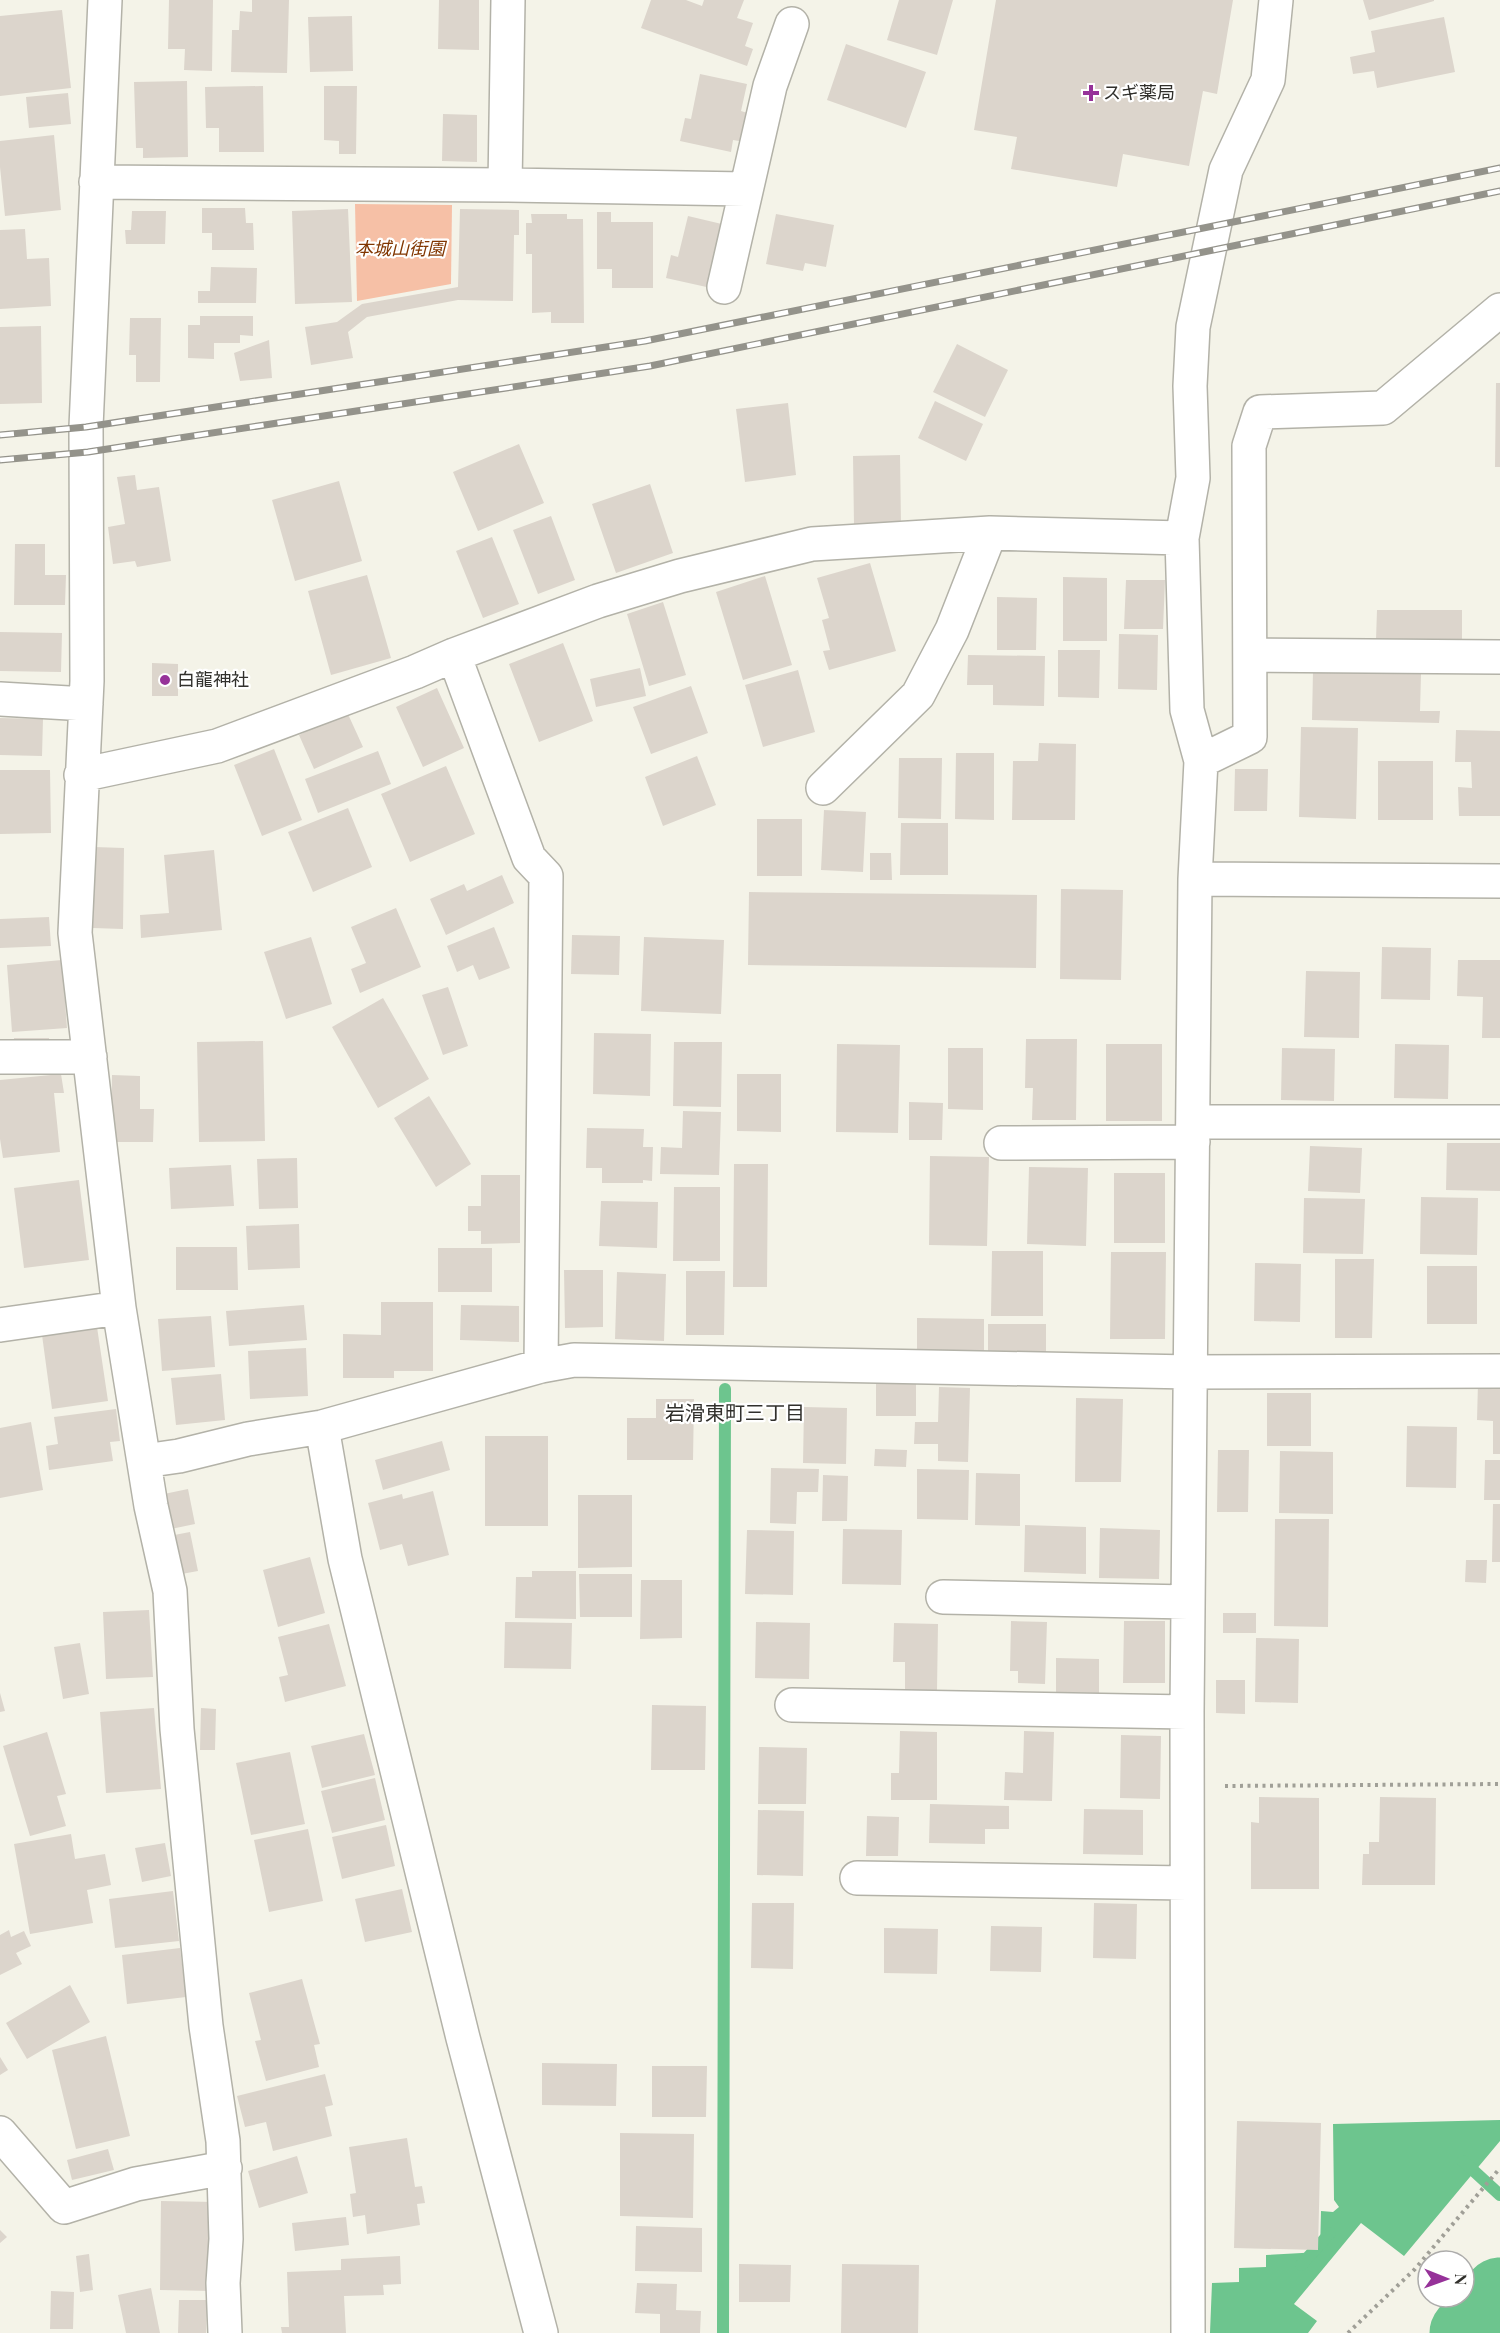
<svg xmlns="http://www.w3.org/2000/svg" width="1500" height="2333" font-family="'Playfair Display','Noto Sans JP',serif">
	<rect width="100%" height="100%" fill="#f4f3e8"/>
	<path fill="#f6c0a6" d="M355 204 452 205 451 284 357 301Z"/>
	<path fill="#6dc58e" d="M1500 2120V2141L1404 2256 1361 2223 1294 2304 1317 2321 1308 2333H1210L1212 2283 1239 2282V2268L1266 2267V2255L1320 2252 1321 2211 1333 2212 1339 2207 1334 2200 1333 2124Z"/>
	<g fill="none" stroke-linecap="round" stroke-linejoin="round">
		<path stroke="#6dc58e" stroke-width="12" d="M1463 2161 1500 2195
			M1301 2265 1330 2233
			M723 2333 725 1389"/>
		<path stroke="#6dc58e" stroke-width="75" d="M1467 2333 1500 2295"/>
	</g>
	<path fill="#dcd5cc" d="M169 0H213L212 71 184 70 185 49H168Z
		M252 0H289L287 73 231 72 232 30H239L240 11 252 12Z
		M439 0H479V50L438 49Z
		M651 0H686L702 6 704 0H744L737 18 753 23 745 46 753 49 747 66 641 28Z
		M899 0H953L937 55 887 40Z
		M996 0H1233L1217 94 1203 91 1189 166 1123 154 1117 187 1011 169 1017 137 974 130Z
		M1363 0H1434V1L1369 20Z
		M62 10 71 88 0 96V16Z
		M352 16 353 71 310 72 308 17Z
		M1444 17 1455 72 1377 88 1374 71 1353 74 1350 57 1375 52 1371 31Z
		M846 44 926 72 906 128 827 100Z
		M700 74 747 84 741 111 751 114 745 142 733 140 731 152 680 141 685 118 691 119Z
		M187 81 188 157 143 158V148H136L134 82Z
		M263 86 264 152H219V128H206L205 87Z
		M324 86H357L356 154H339V141L324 140Z
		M68 93 71 124 29 128 26 97Z
		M443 114 477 115V162L442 161Z
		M54 135 61 210 5 216 0 167V141Z
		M202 208H245L246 223H253L254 250H212V233H202Z
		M348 209 352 302 295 304 292 211Z
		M460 209 519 210V235H514L513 301 458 300 367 317 348 332 353 358 311 365 305 327 337 322 362 304 458 287Z
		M132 211H166L165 244H126L125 230H131Z
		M597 212H611V222H653V288H612V269H597Z
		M531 214H567V219H583L584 323H551V312L532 313V254H526V223H532Z
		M776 214 834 225 826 267 805 263 803 271 766 264Z
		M688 216 726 225 711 288 666 278 671 255 678 257Z
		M25 229 27 259 49 258 51 306 0 309V230Z
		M211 267 257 268 256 303H198V291H210Z
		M200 316H253V336L240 335V343H214V359L188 358V325H200Z
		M130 318H161L160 382H136V355H129Z
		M41 326 42 403 0 404V327Z
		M269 340 272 378 240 381 234 353Z
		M957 344 1008 370 985 417 933 392Z
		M1496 383H1500V467H1495Z
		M935 401 983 424 966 461 918 438Z
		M788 403 796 475 745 482 736 409Z
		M519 444 544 503 478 531 453 472Z
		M900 455 901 524 854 525 853 456Z
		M135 475 137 490 159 487 171 561 137 567 135 561 113 564 108 527 125 524 117 477Z
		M339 481 362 561 295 581 272 500Z
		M650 484 673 553 616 573 592 504Z
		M551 516 575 580 538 594 513 530Z
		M492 537 519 604 483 618 456 551Z
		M15 544H45V575H66L65 605H14Z
		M870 563 896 651 829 670 823 651 830 650 822 620 829 618 817 578Z
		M367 575 391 658 331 675 308 591Z
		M765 576 792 665 743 680 716 592Z
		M1063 577 1107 578V641H1063Z
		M1126 580H1165L1163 629H1124Z
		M997 597 1037 598 1036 650H997Z
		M663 602 686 675 649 686 627 614Z
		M1377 610H1462V640H1376Z
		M0 632 62 633 61 672 0 671Z
		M1119 634 1158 635 1157 690 1118 689Z
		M563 643 593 721 539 742 509 664Z
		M1058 650H1100L1099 698 1058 697Z
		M968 655 1045 656 1044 706 993 705V685H967Z
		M152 663 178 664V696H152Z
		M640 668 646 696 596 707 590 679Z
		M798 670 815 732 763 747 745 685Z
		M1313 671 1421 674 1420 711H1440L1439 723 1312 720Z
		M691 686 708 733 651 754 633 707Z
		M437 688 464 748 423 767 396 707Z
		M347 712 363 747 314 769 299 735Z
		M0 718 43 719 42 756 0 755Z
		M1301 727 1358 728 1356 819 1299 817Z
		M1456 730 1500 731V816H1459L1458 787 1472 788 1471 762H1455Z
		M1039 743 1076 744 1075 820H1012L1013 761H1038Z
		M274 749 302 820 262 836 234 765Z
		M378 751 391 784 318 813 305 779Z
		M956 753H994V820L955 819Z
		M697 756 716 805 663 826 645 777Z
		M899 758H942L941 819 898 818Z
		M1378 761H1433V820H1378Z
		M446 766 475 834 410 862 381 794Z
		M1235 769H1268L1267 811H1234Z
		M0 770H50L51 833 0 834Z
		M348 808 372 867 313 892 288 832Z
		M824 810 866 812 863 872 821 870Z
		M757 819H802V876H757Z
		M901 823H948V875H900Z
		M94 847 124 848 123 929 93 928Z
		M214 850 222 930 141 938 140 915 169 913 164 855Z
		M870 853H891L892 880H870Z
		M502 875 514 903 446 935 430 899 464 884 467 891Z
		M1061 889 1123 890 1121 980 1060 979Z
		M749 892 1037 895 1036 968 748 965Z
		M396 908 421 967 360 993 351 969 366 963 351 927Z
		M49 917 51 946 0 948V919Z
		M494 927 510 968 479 980 473 965 457 972 447 946Z
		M572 935 620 936 619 975 571 974Z
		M311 937 332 1004 286 1019 264 952Z
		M644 937 724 940 721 1014 641 1011Z
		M1382 947 1431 948 1430 1000 1381 999Z
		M62 960 67 1028 12 1032 7 965Z
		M1458 960H1500V1038H1482L1483 997 1457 996Z
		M1306 971 1360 972 1359 1038 1304 1037Z
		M448 987 468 1046 443 1055 422 995Z
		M383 998 429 1079 378 1108 332 1027Z
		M594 1033 651 1034 650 1096 593 1094Z
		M14 1038H49V1053H14Z
		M1026 1039H1077L1076 1120H1032L1033 1088H1025Z
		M263 1041 265 1141 199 1142 197 1042Z
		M674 1042H722L721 1107 673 1106Z
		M837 1044 900 1045 898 1133 836 1132Z
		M1106 1044H1162V1121H1106Z
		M1395 1044 1449 1045 1448 1099 1394 1098Z
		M948 1048H983V1110L948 1109Z
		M1282 1048 1335 1049 1334 1101 1281 1100Z
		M61 1074 64 1093H54L60 1152 3 1158 0 1139V1080Z
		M737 1074H781V1132L737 1131Z
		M112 1075 140 1076V1109H154L153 1142H111Z
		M429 1096 471 1164 436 1187 394 1118Z
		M909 1102 943 1103 942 1140H909Z
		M683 1111 721 1112 719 1175 660 1174 661 1147 682 1148Z
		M587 1128 644 1129 643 1147H653L652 1181 643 1180V1183H602V1168H586Z
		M1447 1143H1500V1191L1446 1190Z
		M1310 1146 1362 1148 1360 1193 1308 1191Z
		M930 1156 989 1157 987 1246 929 1245Z
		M297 1158 298 1208 259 1209 257 1159Z
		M734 1164H768L767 1287H733Z
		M231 1165 234 1206 171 1209 169 1168Z
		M1029 1167 1088 1168 1086 1246 1027 1244Z
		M1114 1173H1165V1243H1114Z
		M481 1175H520V1243L481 1244V1231H468V1206H481Z
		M79 1180 89 1260 24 1268 14 1188Z
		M674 1187H720V1261H673Z
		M1421 1197 1478 1198 1477 1255 1420 1254Z
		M1304 1198 1365 1199 1363 1254 1303 1253Z
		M601 1201 658 1202 657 1248 599 1246Z
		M299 1224 300 1268 248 1270 246 1226Z
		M176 1247H237L238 1290H176Z
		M438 1248H492V1292H438Z
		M992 1251H1043V1316H991Z
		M1111 1252H1166L1165 1339H1110Z
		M1335 1259H1374L1372 1338H1335Z
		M1255 1263 1301 1264 1300 1322 1254 1321Z
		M1427 1266H1477V1324H1427Z
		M564 1270H603V1327L565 1328Z
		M686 1271H725L724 1335H686Z
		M617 1272 666 1274 664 1341 615 1339Z
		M381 1302H433V1371H394V1378H343V1334L381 1335Z
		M304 1305 307 1340 229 1346 226 1311Z
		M461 1305 519 1306V1342L460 1340Z
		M211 1316 215 1367 162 1371 158 1319Z
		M917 1318 984 1319V1351L917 1350Z
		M988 1324H1046V1353H988Z
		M97 1327 108 1401 52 1409 42 1335Z
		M306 1348 308 1396 250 1399 248 1351Z
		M221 1374 225 1420 176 1425 171 1378Z
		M1478 1383H1500V1454H1493V1421L1477 1420Z
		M876 1384H916V1416H876Z
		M939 1387 970 1388 968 1462 938 1461V1444H914L915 1422H938Z
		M1267 1393H1311V1446H1267Z
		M1076 1398 1123 1399 1121 1482H1075Z
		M656 1399H694L693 1460H627V1418H656Z
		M804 1407 847 1408 846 1464 803 1463Z
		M116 1409 120 1441 110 1442 113 1461 49 1470 46 1446 58 1444 54 1417Z
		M31 1422 43 1490 0 1498V1428Z
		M1407 1426 1457 1427 1456 1488 1406 1487Z
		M485 1436H548V1526H485Z
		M442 1441 450 1470 383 1490 375 1460Z
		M875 1449 907 1450 906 1467 874 1466Z
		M1218 1450H1249L1248 1512H1217Z
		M1280 1451 1333 1452V1514L1279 1513Z
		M1485 1460H1500V1500H1484Z
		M771 1468 819 1469 818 1492H797L796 1524 770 1523Z
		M917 1469 969 1470 968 1520 917 1519Z
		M976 1473 1020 1474V1526L975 1525Z
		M823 1475 848 1476 847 1521H822Z
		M188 1489 195 1524 171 1529 164 1494Z
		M433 1491 449 1555 408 1566 402 1544 380 1550 368 1503 402 1494 403 1499Z
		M578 1495H632V1567L578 1568Z
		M1493 1504H1500V1562H1492Z
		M1275 1519H1329L1328 1627 1274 1626Z
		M1025 1525 1086 1527V1574L1024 1572Z
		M1100 1528 1160 1530 1159 1579 1099 1578Z
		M843 1529 902 1530 901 1585 842 1584Z
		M747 1530 794 1531 793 1595 745 1594Z
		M190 1532 198 1571 176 1575 169 1536Z
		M310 1557 325 1613 278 1627 263 1570Z
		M1466 1560H1487L1486 1583 1465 1582Z
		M532 1571H576V1619L515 1618 516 1577H532Z
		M579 1574H632V1617H580Z
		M641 1580H682V1638L640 1639Z
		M149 1610 153 1677 106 1679 103 1612Z
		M1223 1613H1256V1633H1223Z
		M1011 1621 1047 1622 1045 1684 1018 1683V1671H1010Z
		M1124 1621H1165V1683H1123Z
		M505 1622 572 1623 571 1669 504 1668Z
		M756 1622 810 1623 809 1679 755 1678Z
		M894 1623 938 1624 937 1690H905V1662H893Z
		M329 1624 346 1686 285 1702 279 1677 288 1675 278 1637Z
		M1256 1638 1299 1639 1298 1703 1255 1702Z
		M80 1643 89 1694 63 1699 54 1647Z
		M1056 1658 1099 1659V1693L1056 1692Z
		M1216 1680H1245V1714L1216 1713Z
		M0 1693 5 1711 0 1712Z
		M652 1705 706 1706 705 1770H651Z
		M154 1708 161 1789 106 1793 100 1712Z
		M201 1708 216 1709 215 1750H200Z
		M900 1731 937 1732V1800H891V1773H899Z
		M1024 1731 1054 1732 1052 1801 1004 1800 1005 1772 1023 1773Z
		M47 1732 66 1794 57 1796 66 1826 30 1836 3 1746Z
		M364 1734 375 1775 322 1788 311 1746Z
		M1121 1735 1161 1736 1160 1799 1120 1798Z
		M759 1747 807 1748 806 1804H758Z
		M290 1752 305 1824 251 1835 236 1763Z
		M375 1778 385 1820 332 1833 321 1791Z
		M1259 1797 1319 1798V1889H1251V1822L1259 1823Z
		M1380 1797 1436 1798 1435 1885H1362L1363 1854H1369V1842H1379Z
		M930 1804 1009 1806V1829H985V1844L929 1843Z
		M1084 1809 1143 1810V1855L1083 1854Z
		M758 1810 804 1811 803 1876 757 1875Z
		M867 1816 899 1817 898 1856H866Z
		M386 1825 395 1866 342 1879 332 1837Z
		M308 1829 323 1901 269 1912 254 1840Z
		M71 1834 75 1859 105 1854 111 1885 87 1890 93 1923 30 1934 14 1844Z
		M165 1843 171 1876 142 1882 135 1848Z
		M402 1889 412 1932 365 1942 355 1899Z
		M173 1891 179 1941 115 1948 109 1899Z
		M752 1903H794L793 1969 751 1968Z
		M1094 1903 1137 1904 1136 1959 1093 1958Z
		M991 1926 1042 1927 1041 1972 990 1971Z
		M884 1928 938 1929 937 1974 884 1973Z
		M9 1930 11 1937 24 1931 31 1946 16 1953 22 1964 0 1975V1935Z
		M180 1948 186 1997 127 2004 122 1955Z
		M302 1979 320 2044 314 2045 319 2067 266 2081 255 2041 261 2040 249 1993Z
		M70 1985 90 2022 27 2059 6 2023Z
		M106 2036 130 2136 76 2149 52 2050Z
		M0 2057 8 2070 0 2075Z
		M542 2063 617 2064 616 2106 542 2105Z
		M652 2066H707L706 2117H652Z
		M325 2074 333 2105 325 2107 332 2136 273 2151 266 2122 245 2127 237 2096Z
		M1237 2121 1321 2123 1318 2250 1234 2248Z
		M620 2133 694 2134 693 2218 620 2216Z
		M407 2138 415 2187 422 2186 425 2203 417 2204 420 2225 367 2234 365 2215 353 2217 350 2194 356 2193 349 2147Z
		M108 2149 114 2170 72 2180 67 2160Z
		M297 2156 308 2193 259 2208 248 2171Z
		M161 2201 215 2202 213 2291 160 2290Z
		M346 2217 349 2245 295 2251 292 2223Z
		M636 2226 702 2228V2272L635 2271Z
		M0 2230 7 2237 0 2243Z
		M89 2254 93 2290 80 2292 76 2256Z
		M400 2256 401 2284 383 2285 384 2295 344 2296 346 2333H282L281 2327H289L287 2272 341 2270V2259Z
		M739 2264 791 2265 790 2302H739Z
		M842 2264 919 2265 918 2333H841Z
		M637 2283 677 2284 676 2310 701 2311 700 2333H660V2314L635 2313Z
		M151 2288 160 2333H126L118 2295Z
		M51 2291 74 2292 73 2329H50Z
		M179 2300H207L206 2333H178Z"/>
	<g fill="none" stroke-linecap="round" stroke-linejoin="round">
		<defs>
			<path id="minor" d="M105 0 86 427 87 681 75 933 119 1308 151 1506 170 1591 177 1729 206 2026 223 2141 226 2239 223 2283 225 2333
				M96 182 505 185 745 189
				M505 185 508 0
				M724 287 770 86 792 24
				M454 655 529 858 546 876 541 1366
				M1251 655 1500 657
				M0 699 86 704
				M1201 761 1250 737 1249 446 1260 412 1383 408 1500 310
				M81 775 217 746 415 672 454 655 598 601 680 576 812 544 990 533 1182 538
				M823 788 918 695 952 630 990 533
				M1195 879 1500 881
				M0 1057H90
				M1194 1122H1500
				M1001 1143 1193 1142
				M0 1325 119 1308
				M322 1427 345 1559 463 2038 541 2333
				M144 1461 179 1456 248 1439 322 1427 541 1366 574 1360 1190 1372 1500 1371
				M943 1597 1188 1602
				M792 1705 1187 1712
				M857 1878 1187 1883
				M0 2133 64 2207 136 2184 225 2168
				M1188 2333 1187 1712 1195 879 1201 761 1187 710 1182 538 1193 478 1190 386 1193 327 1226 170 1268 80 1276 0"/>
		</defs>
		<use href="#minor" stroke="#b3b2a8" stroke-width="36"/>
		<path stroke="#a09f97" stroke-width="4" stroke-dasharray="3 4.5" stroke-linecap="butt" d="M1225 1786 1500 1784
			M1348 2333 1415 2269 1500 2168"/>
		<use href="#minor" stroke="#fff" stroke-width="33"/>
		<defs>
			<path id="rail" d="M0 435 86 427 645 341 1500 168
				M0 460 88 452 650 366 1500 191"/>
		</defs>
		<use href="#rail" stroke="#94938b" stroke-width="7"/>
		<use href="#rail" stroke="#fff" stroke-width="4.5" stroke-dasharray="14" stroke-linecap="butt"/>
	</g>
	<g fill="#963299" stroke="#fff" stroke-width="2">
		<path d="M1088 84h6v6h6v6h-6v6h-6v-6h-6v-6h6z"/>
		<circle cx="165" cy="680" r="6"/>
	</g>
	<g text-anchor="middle" stroke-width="4.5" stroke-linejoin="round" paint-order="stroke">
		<g font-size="18" fill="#31302c" stroke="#fff" text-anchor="start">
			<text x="1103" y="99">スギ薬局</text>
			<text x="177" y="686">白龍神社</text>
		</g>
		<g font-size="18" font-style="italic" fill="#813601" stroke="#fff">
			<text x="400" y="255">本城山街園</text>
		</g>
		<g font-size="20" fill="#31302c" stroke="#fff">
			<text x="735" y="1420">岩滑東町三丁目</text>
		</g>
	</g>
	<g transform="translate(1446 2279) rotate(91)"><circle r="28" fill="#ffffff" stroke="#adacab" stroke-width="1.5"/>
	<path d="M0-4.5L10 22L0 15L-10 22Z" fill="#963299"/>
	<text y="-9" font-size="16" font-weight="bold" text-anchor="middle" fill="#31302c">N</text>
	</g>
</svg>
